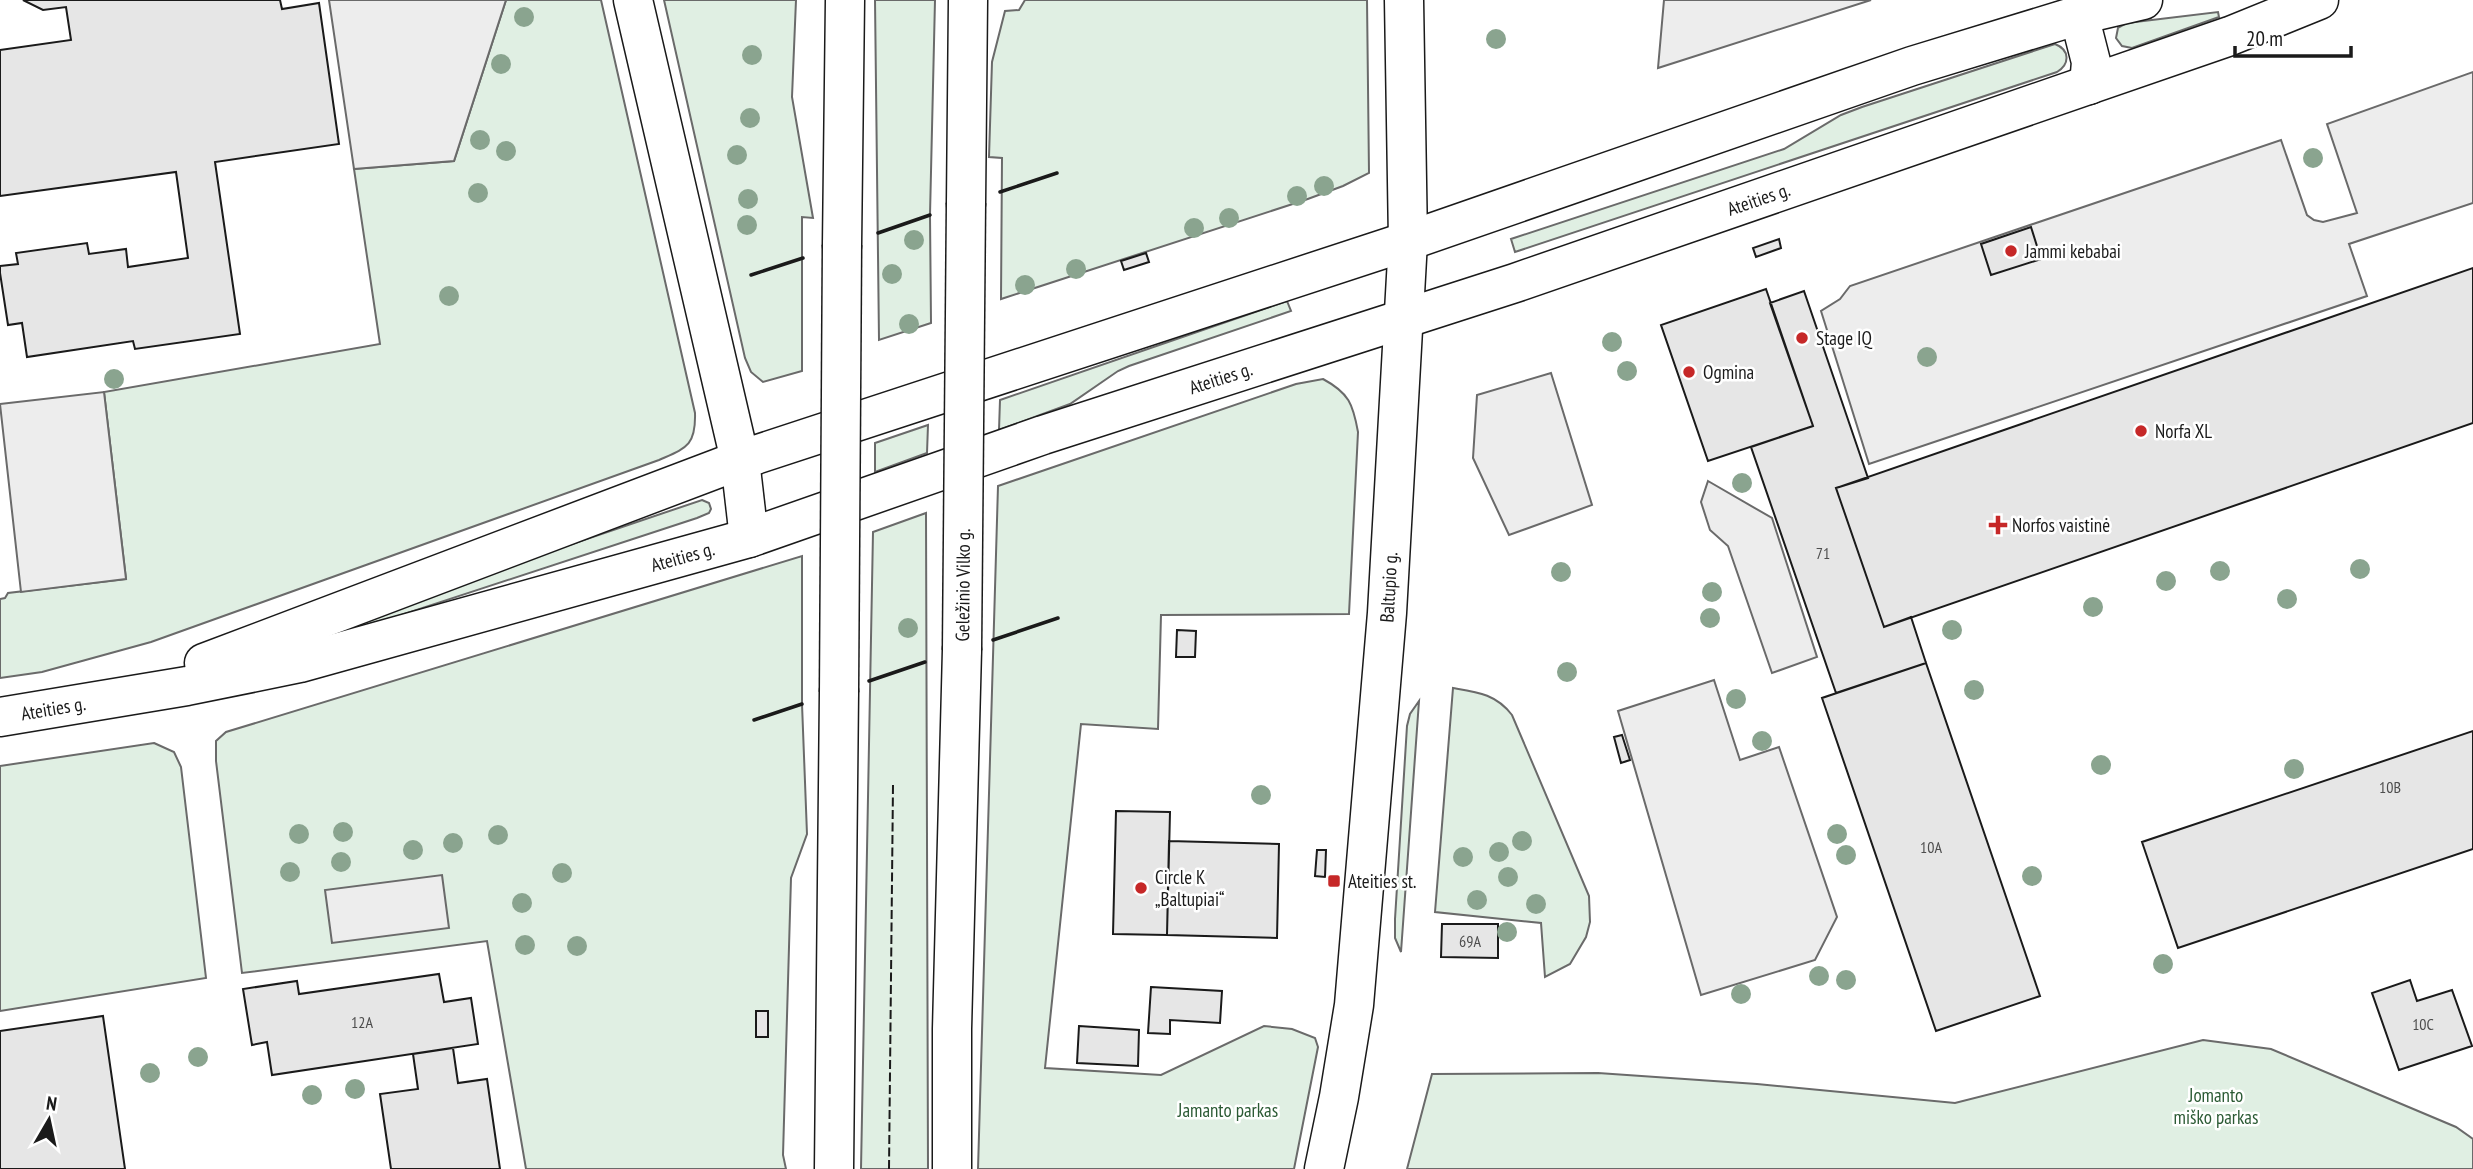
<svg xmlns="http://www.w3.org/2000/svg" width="2473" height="1169" font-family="'PT Sans Narrow',sans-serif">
	<rect width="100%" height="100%" fill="#fff"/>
	<path fill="#e0efe3" stroke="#6a6a6a" stroke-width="2" d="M506 0H601L695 413C696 446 686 448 659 460L151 642 42 672 0 678V599L5 598 8 593 126 579 104 392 380 344 354 169 454 161Z
		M664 0H796L792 97 813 218 802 217V371L763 382 751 372 745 358Z
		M875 0H935L930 215 931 323 879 340Z
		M1025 0H1367L1369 173 1343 186 1305 200 1001 299 1002 158 989 157 992 62 1005 11 1019 10Z
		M2218 12 2219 17 2132 48 2122 46 2116 38 2118 28 2127 23Z
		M2055 44C2070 50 2070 64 2057 72L1515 252 1511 239 1784 149 1841 115 1862 107Z
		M1287 301 1291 311 1129 366 1118 371 1070 404 999 430 1000 400Z
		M1323 379C1349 393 1353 404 1358 432L1349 614 1161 615 1158 729 1081 724 1045 1068 1161 1075 1264 1026 1292 1029 1315 1038 1318 1047 1294 1169H978L998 486 1296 384Z
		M928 425 927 453 875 472V443Z
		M702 500 709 503 711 509 709 513 697 518 221 674 220 663Z
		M926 513 928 1169H861L873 532Z
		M802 556V704L807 834 791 878 783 1155 786 1169H526L487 941 242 973 216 761V741L226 732Z
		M1453 688C1477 692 1496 694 1512 715L1589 896 1590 922 1586 937 1570 964 1545 977 1541 923 1435 912Z
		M1419 701 1401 952 1395 938V919L1407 726 1410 714Z
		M154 743 174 752 181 767 206 978 0 1011V766Z
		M2203 1040 2271 1049 2456 1127 2473 1139V1169H1407L1432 1074 1598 1073 1757 1084 1955 1103Z"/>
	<path fill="#ededed" stroke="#6a6a6a" stroke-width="2" d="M329 0H506L454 161 354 169Z
		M1664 0H1871L1658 68Z
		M2473 72V203L2349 244 2367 296 1869 464 1821 311 1840 299 1850 286 2281 140 2307 215 2314 220 2323 222 2357 213 2327 124Z
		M1551 373 1592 505 1509 535 1473 458 1477 395Z
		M104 392 126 579 21 592 0 404Z
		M1708 481 1772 518 1817 657 1772 673 1728 546 1710 530 1701 502Z
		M1714 680 1740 760 1779 747 1837 917 1815 960 1701 995 1618 711Z
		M442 875 449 928 332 943 325 890Z"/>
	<path fill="#e6e6e6" stroke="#1a1a1a" stroke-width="2" d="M23 0H280L282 9 319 3 339 144 215 162 240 334 135 349 133 341 27 357 22 323 8 325 0 273V266L18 264 16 253 87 243 89 254 126 249 128 267 188 258 176 172 0 196V50L71 40 66 7 43 10Z
		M2031 227 2041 259 1991 275 1981 244Z
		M1779 239 1781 248 1756 257 1753 248Z
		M1146 253 1149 262 1124 270 1121 261Z
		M2473 268V423L1884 627 1836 488Z
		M1766 289 1813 426 1708 461 1661 325Z
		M1804 291 1868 478 1836 488 1884 627 1911 617 1926 663 1836 693 1751 447 1813 426 1770 303Z
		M1177 630 1196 631 1195 657H1176Z
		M1926 663 2040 996 1936 1031 1822 698Z
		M2473 731V849L2178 948 2142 842Z
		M1622 735 1630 760 1621 763 1614 737Z
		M1116 811 1170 812 1167 935 1113 934Z
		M1169 841 1279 844 1277 938 1167 935Z
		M1317 850H1326L1325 877 1315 876Z
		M1442 924H1498V958L1441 957Z
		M439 974 444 1002 471 998 478 1044 272 1075 267 1042 252 1045 243 989 297 981 299 994Z
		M2410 980 2417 1001 2452 990 2472 1046 2399 1070 2372 993Z
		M1151 987 1222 991 1220 1023 1170 1020V1034L1148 1033Z
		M756 1011H768V1037H756Z
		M103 1016 125 1169H0V1031Z
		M1079 1026 1139 1030 1138 1066 1077 1063Z
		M453 1048 458 1083 487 1079 500 1169H391L380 1094 418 1089 413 1054Z"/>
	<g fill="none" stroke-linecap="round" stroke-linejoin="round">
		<defs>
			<g id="secondary">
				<path id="s1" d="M1324 1169 1339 1097 1354 1005 1387 613 1408 241 1404 0"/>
			</g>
			<g id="primary">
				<path d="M2079 15 2091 62 2089 85"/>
				<path d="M740 460 749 538"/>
				<path d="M204 663 740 460 1408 241 1912 66 2079 15 2143 0"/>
				<path id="s2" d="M0 717 187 686 300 663 749 538 1043 435 1515 283 2230 36 2319 0"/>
			</g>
			<path id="highway" d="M633 0 740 460
				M966 203 968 0
				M842 245 845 0
				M834 1169 839 692
				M952 1169V1029L962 650"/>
		</defs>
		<use href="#secondary" stroke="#1a1a1a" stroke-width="41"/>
		<use href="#primary" stroke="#1a1a1a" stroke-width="41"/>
		<use href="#highway" stroke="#1a1a1a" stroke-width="41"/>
		<use href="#secondary" stroke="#fff" stroke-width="38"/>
		<use href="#primary" stroke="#fff" stroke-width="38"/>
		<use href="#highway" stroke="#fff" stroke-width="38"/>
		<defs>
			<g id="highway-bridge">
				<path id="s3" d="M962 650 966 203"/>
				<path d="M839 692 842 245"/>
			</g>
		</defs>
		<use href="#highway-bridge" stroke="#1a1a1a" stroke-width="41" stroke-linecap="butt"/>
		<use href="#highway-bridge" stroke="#fff" stroke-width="38"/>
		<path stroke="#1a1a1a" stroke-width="2" stroke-dasharray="9 3.5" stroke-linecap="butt" d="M889 1169 893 785"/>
		<path stroke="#1a1a1a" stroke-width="3.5" d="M1000 192 1057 173
			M878 233 930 215
			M751 275 803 258
			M993 640 1058 618
			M869 681 925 662
			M754 720 802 704"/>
	</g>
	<g fill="#8aa48f">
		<circle cx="524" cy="17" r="10"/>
		<circle cx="1496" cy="39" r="10"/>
		<circle cx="752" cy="55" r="10"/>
		<circle cx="501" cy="64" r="10"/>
		<circle cx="750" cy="118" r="10"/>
		<circle cx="480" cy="140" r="10"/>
		<circle cx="506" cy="151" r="10"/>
		<circle cx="737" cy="155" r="10"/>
		<circle cx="2313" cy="158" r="10"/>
		<circle cx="1324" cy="186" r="10"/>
		<circle cx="478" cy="193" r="10"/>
		<circle cx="1297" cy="196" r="10"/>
		<circle cx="748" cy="199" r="10"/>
		<circle cx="1229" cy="218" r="10"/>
		<circle cx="747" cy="225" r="10"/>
		<circle cx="1194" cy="228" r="10"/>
		<circle cx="914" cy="240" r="10"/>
		<circle cx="1076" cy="269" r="10"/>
		<circle cx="892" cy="274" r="10"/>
		<circle cx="1025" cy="285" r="10"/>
		<circle cx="449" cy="296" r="10"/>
		<circle cx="909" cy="324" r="10"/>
		<circle cx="1612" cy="342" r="10"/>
		<circle cx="1927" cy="357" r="10"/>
		<circle cx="1627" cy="371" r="10"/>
		<circle cx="114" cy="379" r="10"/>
		<circle cx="1742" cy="483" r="10"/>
		<circle cx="2360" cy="569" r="10"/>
		<circle cx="2220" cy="571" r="10"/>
		<circle cx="1561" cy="572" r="10"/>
		<circle cx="2166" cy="581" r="10"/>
		<circle cx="1712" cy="592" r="10"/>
		<circle cx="2287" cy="599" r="10"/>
		<circle cx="2093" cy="607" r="10"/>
		<circle cx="1710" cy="618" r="10"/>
		<circle cx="908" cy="628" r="10"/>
		<circle cx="1952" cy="630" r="10"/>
		<circle cx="1567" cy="672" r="10"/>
		<circle cx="1974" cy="690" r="10"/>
		<circle cx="1736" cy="699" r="10"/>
		<circle cx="1762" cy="741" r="10"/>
		<circle cx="2101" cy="765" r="10"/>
		<circle cx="2294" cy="769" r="10"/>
		<circle cx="1261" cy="795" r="10"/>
		<circle cx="343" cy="832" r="10"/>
		<circle cx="299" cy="834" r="10"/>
		<circle cx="1837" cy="834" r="10"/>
		<circle cx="498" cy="835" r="10"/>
		<circle cx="1522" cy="841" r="10"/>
		<circle cx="453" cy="843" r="10"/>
		<circle cx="413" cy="850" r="10"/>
		<circle cx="1499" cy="852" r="10"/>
		<circle cx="1846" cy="855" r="10"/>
		<circle cx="1463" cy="857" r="10"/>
		<circle cx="341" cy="862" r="10"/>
		<circle cx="290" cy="872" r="10"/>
		<circle cx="562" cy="873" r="10"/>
		<circle cx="2032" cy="876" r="10"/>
		<circle cx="1508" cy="877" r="10"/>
		<circle cx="1477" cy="900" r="10"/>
		<circle cx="522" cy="903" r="10"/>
		<circle cx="1536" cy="904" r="10"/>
		<circle cx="1507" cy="932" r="10"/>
		<circle cx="525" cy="945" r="10"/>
		<circle cx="577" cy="946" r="10"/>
		<circle cx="2163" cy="964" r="10"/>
		<circle cx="1819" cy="976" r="10"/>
		<circle cx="1846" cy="980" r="10"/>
		<circle cx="1741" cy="994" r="10"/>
		<circle cx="198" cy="1057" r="10"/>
		<circle cx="150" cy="1073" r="10"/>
		<circle cx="355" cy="1089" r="10"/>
		<circle cx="312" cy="1095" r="10"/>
	</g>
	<g fill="#c62828" stroke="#fff" stroke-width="2.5">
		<circle cx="2011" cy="251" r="7"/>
		<circle cx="1802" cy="338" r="7"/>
		<circle cx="1689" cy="372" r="7"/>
		<circle cx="2141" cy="431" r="7"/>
		<path d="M1994.5 514.5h7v7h7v7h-7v7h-7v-7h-7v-7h7z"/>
		<rect x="1327" y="874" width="14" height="14" rx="3.5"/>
		<circle cx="1141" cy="888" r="7"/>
	</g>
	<g text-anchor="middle" stroke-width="5" stroke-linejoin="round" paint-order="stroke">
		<g font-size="16" fill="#4d4d4d">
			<text x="1823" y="559">71</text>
			<text x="2390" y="793">10B</text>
			<text x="1931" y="853">10A</text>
			<text x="1470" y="947">69A</text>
			<text x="362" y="1028">12A</text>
			<text x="2423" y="1030">10C</text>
		</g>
		<g font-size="19" fill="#1a1a1a" stroke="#fff">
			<text dy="7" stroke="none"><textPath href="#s2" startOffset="1836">Ateities g.</textPath></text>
			<text dy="7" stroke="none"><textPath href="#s2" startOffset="1269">Ateities g.</textPath></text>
			<text dy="7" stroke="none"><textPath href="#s2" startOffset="702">Ateities g.</textPath></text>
			<text dy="7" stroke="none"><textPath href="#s3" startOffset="65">Geležinio Vilko g.</textPath></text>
			<text dy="7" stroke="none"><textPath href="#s1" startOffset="586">Baltupio g.</textPath></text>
			<text dy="7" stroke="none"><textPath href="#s2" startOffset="54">Ateities g.</textPath></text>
		</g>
		<g font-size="19" fill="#1a1a1a" stroke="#fff" text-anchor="start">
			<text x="2025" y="258">Jammi kebabai</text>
			<text x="1816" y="345">Stage IQ</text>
			<text x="1703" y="379">Ogmina</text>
			<text x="2155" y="438">Norfa XL</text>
			<text x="2012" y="532">Norfos vaistinė</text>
			<text x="1155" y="884">Circle K<tspan x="1155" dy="22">„Baltupiai“</tspan></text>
			<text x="1348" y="888">Ateities st.</text>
		</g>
		<g font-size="19" fill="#2b5a34" stroke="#fff">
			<text x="2216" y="1102">Jomanto<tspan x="2216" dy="22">miško parkas</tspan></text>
			<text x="1228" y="1117">Jamanto parkas</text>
		</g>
	</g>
	<g transform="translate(49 1120) rotate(9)" stroke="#ffffff" stroke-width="5" paint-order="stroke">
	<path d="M0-5L12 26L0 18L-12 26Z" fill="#1a1a1a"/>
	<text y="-10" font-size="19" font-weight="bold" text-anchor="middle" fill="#1a1a1a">N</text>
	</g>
	<path d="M2235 46v10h116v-10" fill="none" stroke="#1a1a1a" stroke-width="3.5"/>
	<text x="2246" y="46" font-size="21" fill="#1a1a1a" stroke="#ffffff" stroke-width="5" paint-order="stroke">20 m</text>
</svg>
